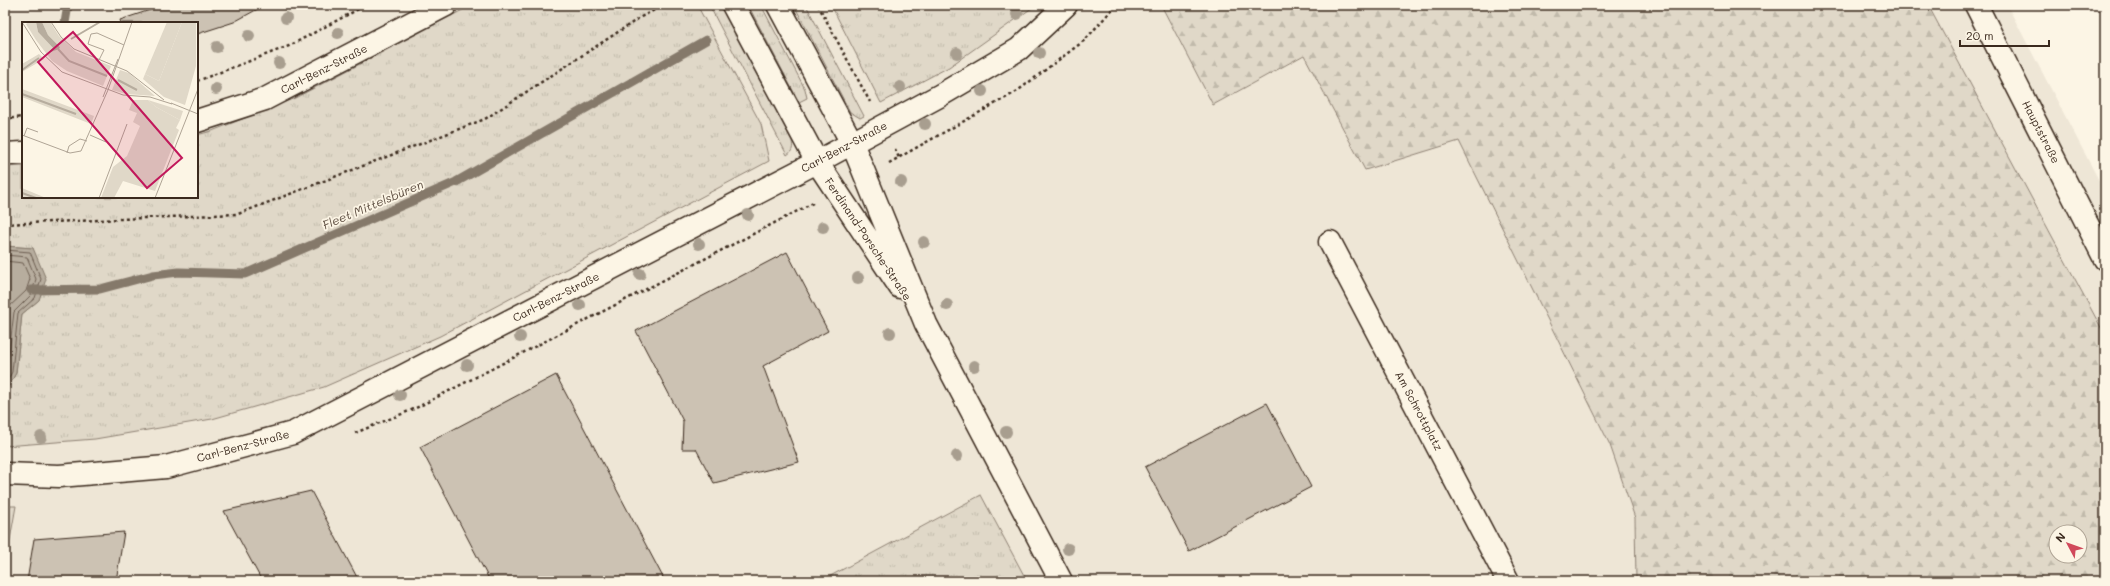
<svg xmlns="http://www.w3.org/2000/svg" width="2110" height="586" font-family="Mali,sans-serif">
	<defs>
		<pattern id="grass-tufts" width="24" height="20" patternUnits="userSpaceOnUse"><rect width="24" height="20" fill="#e0d8c8"/><path d="M3 7l-1-3M5 7V3M7 7l1-3M15 17l-1-3M17 17v-4M19 17l1-3" fill="none" stroke="#c1baab"/></pattern>
		<pattern id="forest-firs" width="22" height="20" patternUnits="userSpaceOnUse"><rect width="22" height="20" fill="#e0d8c8"/><path d="M5 1l3.5 6h-7zM16 11l3.5 6h-7z" fill="#c1baab"/></pattern>
	</defs>
	<rect width="100%" height="100%" fill="#fcf5e5"/>
	<filter id="ink" filterUnits="userSpaceOnUse"><feTurbulence type="fractalNoise" baseFrequency=".025" numOctaves="2"/><feDisplacementMap in="SourceGraphic" scale="8" xChannelSelector="R" yChannelSelector="G"/><feConvolveMatrix kernelMatrix="1 2 1 2 8 2 1 2 1" color-interpolation-filters="sRGB"/></filter>
	<g filter="url(#ink)">
		<path fill="#eee6d6" fill-rule="evenodd" d="M5 5H1161L1213 105 1305 55 1365 170 1459 141 1610 445 1635 518 1636 581H5ZM23 23H197V197H23Z
			M1928 5H2007L2105 192V335Z"/>
		<path fill="url(#grass-tufts)" stroke="#8e8173" d="M472 5H697L761 124 769 161 440 336 324 387 212 419 95 439 5 446V393L16 373 22 314 39 300 33 248 5 246V167L23 166V197H197V135L212 131 295 98Z
			M709 5H720L792 141C793 148 793 151 787 155Z
			M748 5H761L805 89 807 98 799 102Z
			M794 5H806L864 116 860 118 850 112Z
			M831 5H1036L949 67 881 103Z
			M981 495 1027 581H821Z
			M5 506H16L5 568Z"/>
		<path fill="url(#forest-firs)" stroke="#8e8173" fill-rule="evenodd" d="M1161 5H1928L2105 335V581H1636L1635 518 1610 445 1459 141 1365 170 1304 55 1213 105ZM2056 532H2080V556H2056Z"/>
		<path fill="#b7ad9e" stroke="#85796b" d="M5 246 33 248 46 279 39 300 22 314 16 373 5 393Z"/>
		<g fill="none" stroke-linecap="round" stroke-linejoin="round">
			<path stroke="#6d5e51" stroke-width="1" d="M5 250 30 252 41 279 35 298 18 313 12 372 5 385
				M5 255 27 257 36 279 31 295 14 312 7 370 5 374
				M5 261 23 263 30 279 26 291 9 307 5 328"/>
			<path stroke="#85796b" stroke-width="9" d="M65 23 68 5
				M31 290 100 289 153 275 179 272 245 274 456 182 706 40"/>
		</g>
		<path fill="#ccc2b3" stroke="#3b2a1e" d="M165 5H265L234 22 197 34V23H121L120 20Z
			M787 252 828 331 763 366 799 462 714 483 696 449H682L683 421 636 331Z
			M556 375 665 581H490L420 447Z
			M1267 403 1311 487 1189 551 1145 467Z
			M311 491 359 581H262L224 511Z
			M124 532 116 581H27L34 539Z"/>
		<g fill="none" stroke-linecap="round" stroke-linejoin="round">
			<defs>
				<path id="minor" d="M733 5 817 162 900 287
					M778 5 852 143 926 324 1061 581
					M1976 5 2105 259
					M197 121 265 99 446 5
					M5 154 23 153
					M1330 242 1508 581
					M5 474 59 476 166 467 293 433 817 162 939 96 1019 49 1066 5"/>
			</defs>
			<use href="#minor" stroke="#3b2a1e" stroke-width="25"/>
			<path stroke="#3b2a1e" stroke-width="2.5" stroke-dasharray="3 3" stroke-linecap="butt" d="M818 5 870 102
				M197 81 289 46 366 5
				M5 119 23 117
				M895 149 899 158
				M889 163 1016 92 1085 40 1116 5
				M5 224 238 214 485 119 641 17 664 5
				M355 433 414 409 813 203"/>
			<use href="#minor" stroke="#fcf5e5" stroke-width="22"/>
		</g>
		<g fill="#a89e8f">
			<circle cx="1017" cy="14" r="6"/>
			<circle cx="286" cy="18" r="6"/>
			<circle cx="338" cy="33" r="6"/>
			<circle cx="249" cy="36" r="6"/>
			<circle cx="217" cy="47" r="6"/>
			<circle cx="957" cy="53" r="6"/>
			<circle cx="1039" cy="53" r="6"/>
			<circle cx="279" cy="63" r="6"/>
			<circle cx="900" cy="87" r="6"/>
			<circle cx="216" cy="89" r="6"/>
			<circle cx="982" cy="91" r="6"/>
			<circle cx="925" cy="124" r="6"/>
			<circle cx="901" cy="182" r="6"/>
			<circle cx="748" cy="215" r="6"/>
			<circle cx="823" cy="227" r="6"/>
			<circle cx="924" cy="242" r="6"/>
			<circle cx="699" cy="244" r="6"/>
			<circle cx="640" cy="274" r="6"/>
			<circle cx="858" cy="278" r="6"/>
			<circle cx="580" cy="305" r="6"/>
			<circle cx="947" cy="305" r="6"/>
			<circle cx="890" cy="333" r="6"/>
			<circle cx="520" cy="337" r="6"/>
			<circle cx="467" cy="365" r="6"/>
			<circle cx="974" cy="366" r="6"/>
			<circle cx="400" cy="395" r="6"/>
			<circle cx="1006" cy="432" r="6"/>
			<circle cx="41" cy="437" r="6"/>
			<circle cx="957" cy="456" r="6"/>
			<circle cx="1068" cy="549" r="6"/>
		</g>
	</g>
	<g text-anchor="middle" stroke-width="3.5" stroke-linejoin="round" paint-order="stroke">
		<g font-size="11" fill="#3b2a1e" stroke="#fcf5e5">
			<text transform="translate(324 69) rotate(-27)" y="4">Carl-Benz-Straße</text>
			<text transform="translate(2041 132) rotate(63)" y="4">Hauptstraße</text>
			<text transform="translate(844 147) rotate(-28)" y="4">Carl-Benz-Straße</text>
			<text transform="translate(868 239) rotate(56)" y="4">Ferdinand-Porsche-Straße</text>
			<text transform="translate(556 297) rotate(-27)" y="4">Carl-Benz-Straße</text>
			<text transform="translate(1419 411) rotate(62)" y="4">Am Schrottplatz</text>
			<text transform="translate(243 446) rotate(-15)" y="4">Carl-Benz-Straße</text>
		</g>
		<g font-size="12" font-style="italic" fill="#605144" stroke="#fcf5e5">
			<text transform="translate(373 205) rotate(-23)" y="4">Fleet Mittelsbüren</text>
		</g>
	</g>
	<g transform="translate(22 22)">
		<rect width="176" height="176" fill="#fcf5e5"/>
		<path d="M7 0H14L16 10 31 26 26 30 38 25 26 13 20 0H28L37 14 54 30 89 44 81 64 45 49 30 39 14 18 4 2ZM160 0H174V44L163 83 142 75 121 57 123 52 137 59ZM17 32 22 37 0 50V42ZM98 48 107 51 133 74 104 72 90 68ZM0 67 72 94 69 102 0 75ZM126 78 161 89 158 98 134 85ZM0 166 24 176H0Z" fill="#e0d8c8"/>
		<path d="M145 0H160L137 59 123 52ZM111 78H126L134 85 158 98 154 106 157 108 133 169 101 159 92 176H79L91 145 105 134 118 104 111 100 115 91 107 88Z" fill="#e0d8c8"/>
		<path d="M14 0H20L26 13 38 25 37 27 26 31 31 26 16 10Z" fill="#b7ad9e"/>
		<path fill="none" stroke="#b7ad9e" stroke-width="2" d="M49 17 78 0M36 27 47 39 85 54M0 48 17 36M96 58 115 68M0 72 54 92M0 171 14 176"/>
		<path fill="none" stroke="#afa495" stroke-width="1" d="M0 0 19 30 40 50 101 73 128 75 150 82M29 0 39 15 52 27 105 49 142 78M77 38 82 28 66 22 69 12 75 11 102 23M81 75 96 37M149 81 176 92M0 113 48 131 59 129 86 68 110 0M68 113 84 120M2 114 5 106 16 110M45 131 47 124 58 117 65 119M77 176 105 102M133 176 176 67"/>
		<path fill="#c2185b" fill-opacity="0.15" stroke="#c2185b" stroke-width="2" d="M51 10 160 136 125 166 16 40Z"/>
		<rect width="176" height="176" fill="none" stroke="#3b2a1e" stroke-width="2"/>
	</g>
	<rect width="2110" height="586" fill="none" stroke="#fcf5e5" stroke-width="20"/>
	<rect x="10" y="10" width="2090" height="566" fill="none" stroke="#3b2a1e" stroke-width="1.5" filter="url(#ink)"/>
	<g transform="translate(2068 544) rotate(311)"><circle r="19" fill="#fcf5e5" stroke="#afa495"/>
	<path d="M0-3L7 15L0 10L-7 15Z" fill="#d1495b"/>
	<text y="-6" font-size="11" font-weight="bold" text-anchor="middle" fill="#3b2a1e">N</text>
	</g>
	<path d="M1960 40v6h89v-6" fill="none" stroke="#3b2a1e" stroke-width="2"/>
	<text x="1966" y="40" font-size="12" fill="#3b2a1e" stroke="#fcf5e5" stroke-width="3" paint-order="stroke">20 m</text>
</svg>
